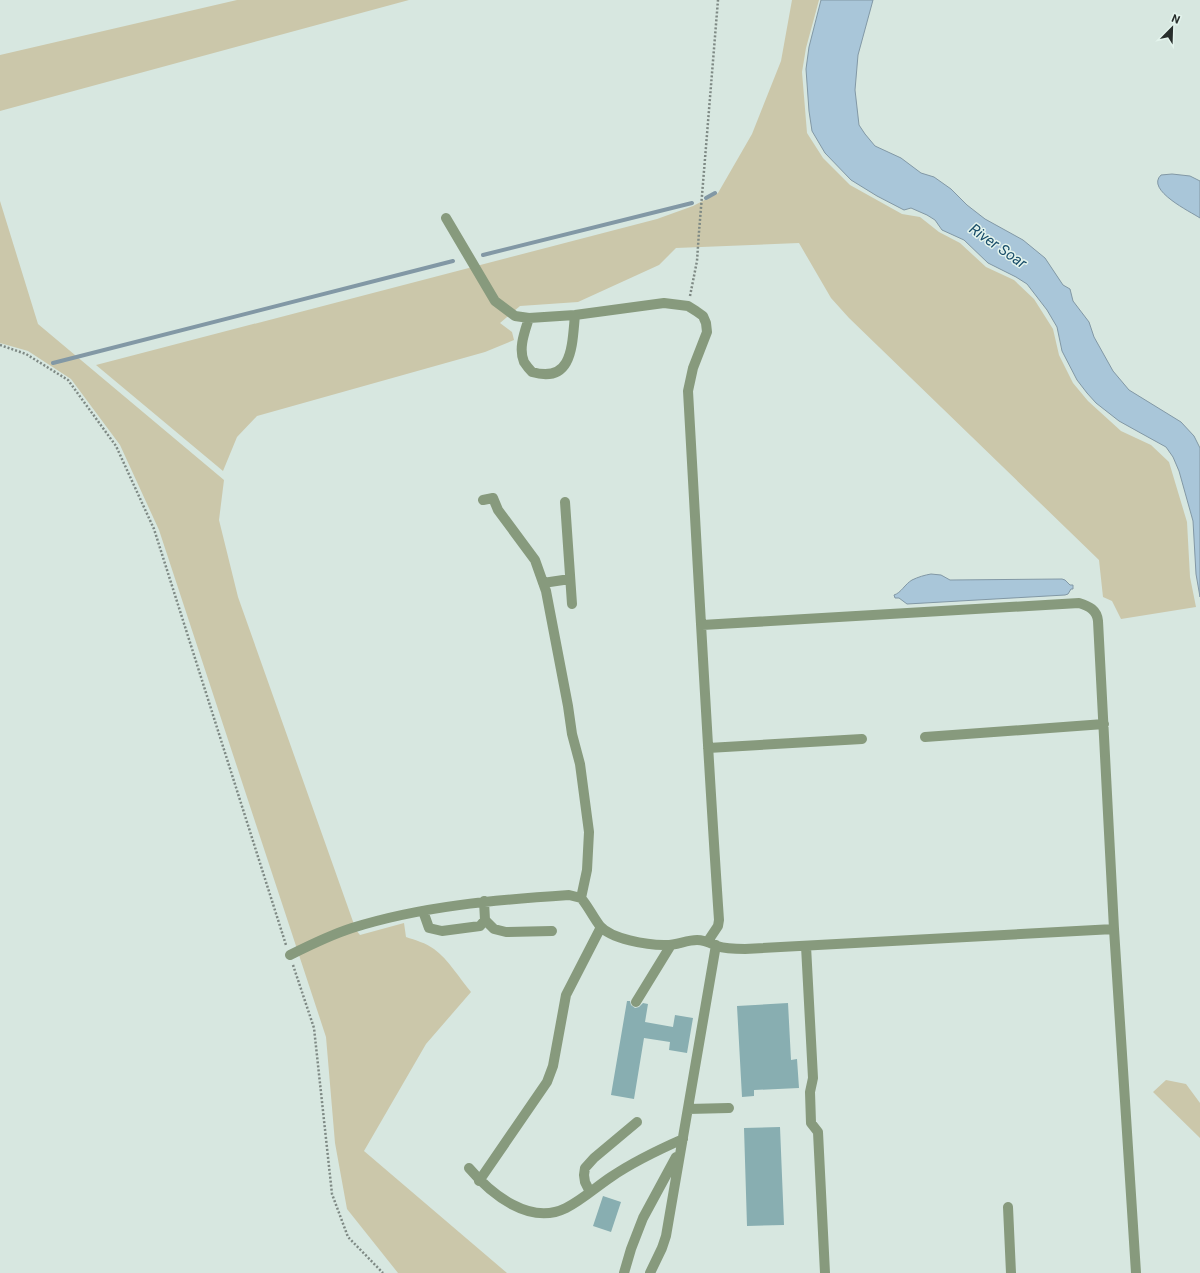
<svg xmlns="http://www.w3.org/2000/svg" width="1200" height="1273" font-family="Roboto,sans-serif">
	<rect width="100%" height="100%" fill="#d7e7e0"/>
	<path fill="#cbc7aa" d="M237 0H409L0 111V55Z
		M792 0H819L806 48 802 72 807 133 823 158 850 185 902 214 920 217 939 232 960 243 986 267 1014 280 1034 299 1053 329 1059 355 1073 383 1088 401 1121 431 1151 445 1169 462 1187 522 1190 577 1196 607 1121 619 1112 601 1103 597 1099 560 849 318 831 298 799 243 676 248 659 265 578 302 520 306 500 323 512 332 514 340 485 352 257 416 237 437 223 471 96 365 657 219 693 206 718 193 752 134 781 61Z
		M0 201 38 324 224 480 219 520 238 597 356 930 360 935 404 923 406 937C415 940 426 943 434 949 448 959 460 979 471 992L426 1044 364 1151 507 1273H398L347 1209 335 1143 326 1037 159 530 120 445 71 379 28 351 0 343Z
		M1166 1080 1186 1084 1200 1103V1138L1153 1092Z"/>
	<path fill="#a9c6d9" stroke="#8298a5" d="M821 0H873L858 55 855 90 859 125 865 134 875 146 901 158 921 173 934 177 951 189 967 205 985 219 1023 240 1045 258 1063 285 1070 289 1073 301 1089 322 1094 337 1113 371 1129 390 1181 422 1194 436 1200 448V597L1196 574 1193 521 1179 471 1173 457 1166 447 1137 431 1119 421 1096 403 1087 393 1077 380 1062 351 1057 327 1047 310 1027 284 1016 277 988 263 964 240 942 230 935 220 927 215 911 208 904 210 877 196 851 180 825 153 812 131 809 111 806 69 809 47Z
		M1172 174 1190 176 1200 181V218C1191 212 1145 190 1161 175Z
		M931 574 941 575 950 580 1062 579 1065 580 1070 585H1073V589H1071L1068 594 1065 595 907 604 899 598H895L894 595C901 593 905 584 912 580 918 577 925 575 931 574Z"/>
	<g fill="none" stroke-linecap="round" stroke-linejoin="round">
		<path stroke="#8298a5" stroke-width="4" d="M706 198 715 193
			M483 255 692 203
			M53 363 453 261"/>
	</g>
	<path fill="#88aeb1" d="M627 1001H630L631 1005 635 1008 639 1007 643 1003 648 1004 645 1022 673 1027 675 1015 693 1018 687 1053 669 1050 670 1042 644 1038 634 1099 611 1095Z
		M788 1003 791 1060 797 1059 799 1088 754 1090V1096L742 1097 737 1006Z
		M780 1127 784 1225 747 1226 744 1128Z
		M603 1196 621 1202 611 1232 593 1226Z"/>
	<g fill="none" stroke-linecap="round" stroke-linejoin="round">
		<path stroke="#7e8984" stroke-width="2.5" stroke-dasharray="2 2" stroke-linecap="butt" d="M690 296 697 261 699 232 718 0
			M0 345 26 354 68 380 116 446 154 529 286 945
			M293 965 314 1028 332 1194 348 1237 383 1273"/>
		<path stroke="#879a7d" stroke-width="10" d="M446 218 495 301 515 316 529 318 575 315 664 303 688 306 696 311 703 316 706 323 707 332 693 368 688 391C698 567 707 744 719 920L718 926 708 941
			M529 318C525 331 518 348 524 362 526 365 529 369 532 372 573 384 572 345 575 315
			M483 500 493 498 498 510 535 560 546 591 568 706 572 734 580 764 589 832 587 870 581 898
			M565 502 572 604
			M543 583 570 579
			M702 625 1079 603C1089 606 1097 610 1098 621L1114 929 1136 1273
			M925 737 1104 724
			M708 748 862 739
			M423 911 429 928 442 931 480 926 485 920 484 901
			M485 920 494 929 506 932 552 931
			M806 946 813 1078 810 1092 811 1123 818 1132 825 1273
			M290 955C310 945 330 935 352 928 422 906 495 900 569 895L581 898C588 906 593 917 600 926 611 939 647 945 664 945 675 946 686 940 697 940 705 940 710 943 717 946 726 949 735 949 745 949L1114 929
			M636 1002 671 945
			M688 1109 729 1108
			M469 1168C491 1194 530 1226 566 1208 582 1200 596 1187 611 1177 633 1162 658 1150 683 1139
			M479 1181 547 1082 553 1066 566 995 601 927
			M590 1192 585 1182 584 1175 585 1168 594 1158 637 1122
			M1008 1207 1011 1273
			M624 1273 631 1249 643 1218 676 1157
			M650 1273 662 1248 666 1236 716 945"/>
	</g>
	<g text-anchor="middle" stroke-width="3" stroke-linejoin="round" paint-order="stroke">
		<g font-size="15" font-style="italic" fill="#194d69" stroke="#e4f4ed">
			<text transform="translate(998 246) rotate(35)" y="5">River Soar</text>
		</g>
	</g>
	<g transform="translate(1172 28) rotate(23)" stroke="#e4f4ed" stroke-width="3" paint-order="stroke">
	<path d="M0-3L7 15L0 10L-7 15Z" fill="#282e2c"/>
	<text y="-6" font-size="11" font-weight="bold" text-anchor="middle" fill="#282e2c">N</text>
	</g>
</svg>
